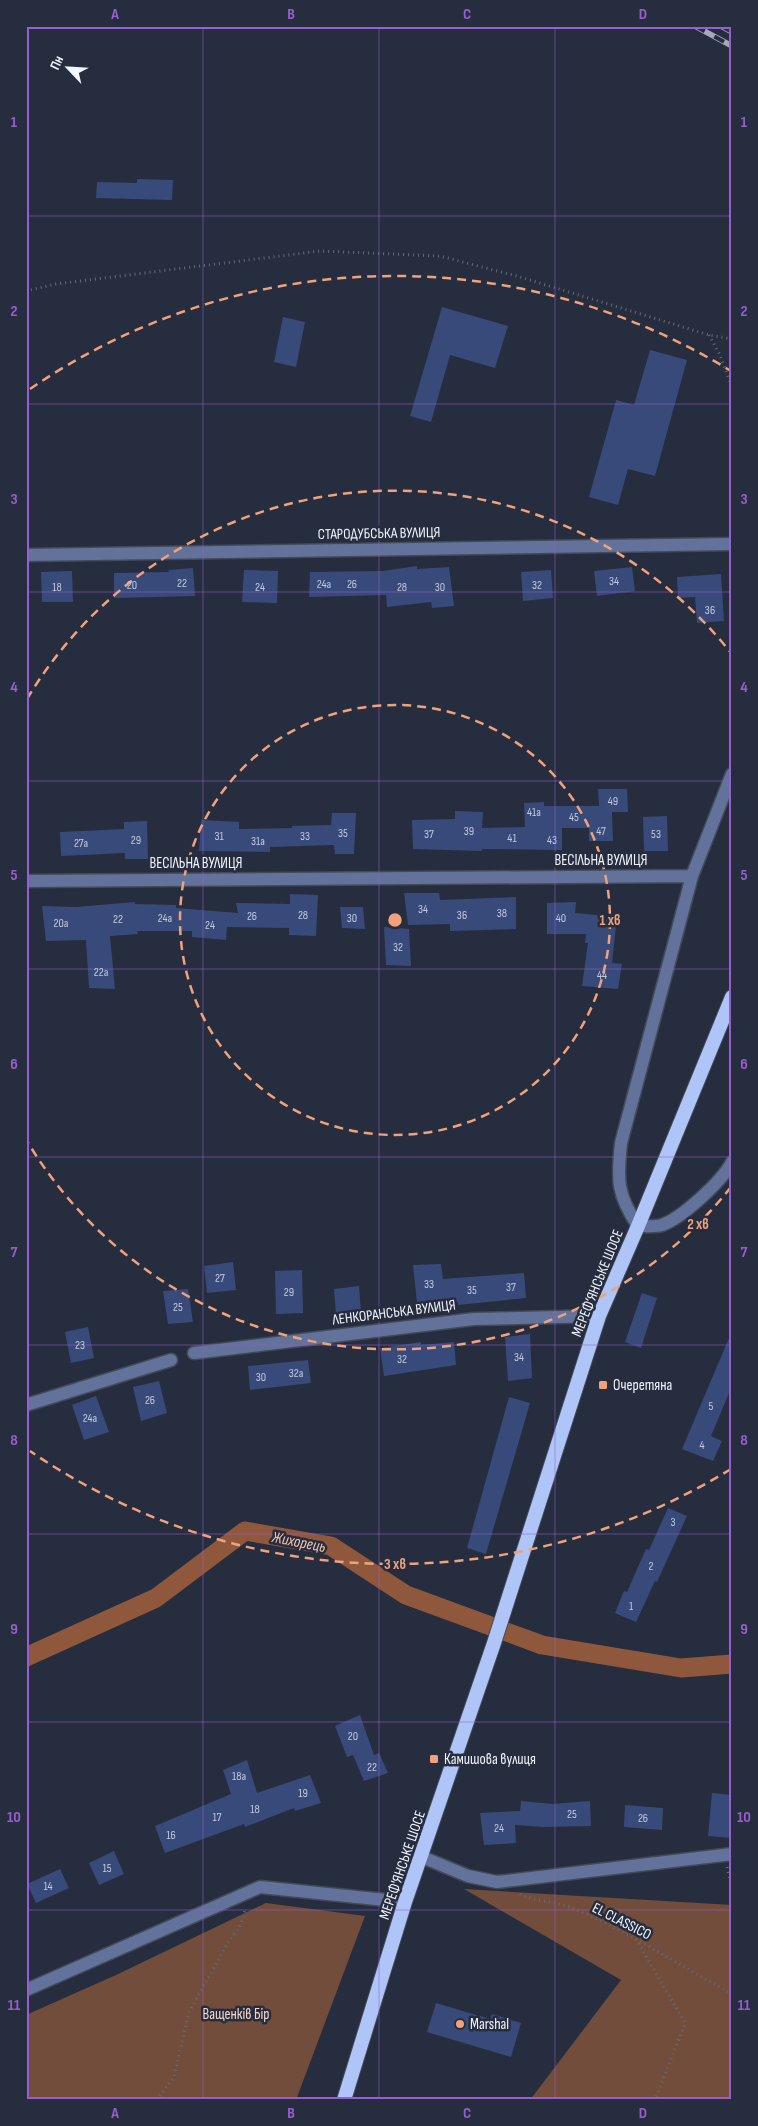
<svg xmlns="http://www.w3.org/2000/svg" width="758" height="2126" font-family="'Sofia Sans Condensed',sans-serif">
	<rect width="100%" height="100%" fill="#262d3e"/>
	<path fill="#734d3b" d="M464 1889 732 1905V2100H530L621 1980Z
		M266 1903 365 1916 296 2100H26V2015L116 1975Z"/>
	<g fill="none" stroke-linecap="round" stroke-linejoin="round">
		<path stroke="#8f583d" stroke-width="19" d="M26 1657 156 1598 245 1531 331 1546 406 1595 542 1645 681 1668 732 1664"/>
	</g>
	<path fill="#384a7a" d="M137 179 173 180 172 200 96 198 97 182 137 183Z
		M442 307 508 326 495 368 450 355 431 422 410 416Z
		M283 317 305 322 296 367 274 362Z
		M650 350 687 360 655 476 628 469 618 505 589 497 616 400 634 405Z
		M417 566V569L449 567 454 606 432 608 431 602 387 607 386 595 309 597 310 572 383 571Z
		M632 567 635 591 597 596 594 571Z
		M193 568 195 596 114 598V573L169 572 168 570Z
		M244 570 278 571 277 603 242 602Z
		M551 570 553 598 523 601 521 572Z
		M72 571 73 602H42L41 572Z
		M721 574 724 621 697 623 695 597 678 598 677 577Z
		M598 789H627L628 812H612L613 841H589V828H562V850L482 849V851L413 849 412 820 455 819V811L483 812 482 828 525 827 524 803 544 802V806H599Z
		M332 813H356L354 854H335L334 845 270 847V852L199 851 201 820 239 822V829L292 828V826L331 825Z
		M667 816 668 851H644L643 817Z
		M147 821 148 859H125V853L61 856 60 832 124 829V822Z
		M404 893H439L440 900 516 897V929L450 931V924L408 925Z
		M290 894 318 895 316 936 289 935V928L227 927 226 940 192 937V931H137L138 934 110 936 115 989 89 988 86 940 46 941 42 906 76 907 135 902V904L176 905V908L238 913 236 903 290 904Z
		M576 902 575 913 617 917 612 963 622 964 618 989 582 986 588 943H585L586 934H547V903Z
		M340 907H363L365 929 342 928Z
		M384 927 409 929 411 966 386 965Z
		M233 1262 236 1290 207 1293 204 1266Z
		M441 1264 443 1279 524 1273 526 1298 458 1305V1302L417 1303 413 1265Z
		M302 1270 303 1313 276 1314 275 1271Z
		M359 1286 361 1312 336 1315 334 1289Z
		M188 1289 193 1322 168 1324 163 1291Z
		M642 1293 657 1298 641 1348 625 1342Z
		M88 1327 94 1358 71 1363 65 1332Z
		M732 1331V1386L711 1436 722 1441 713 1461 682 1449Z
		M530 1334 532 1378 508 1381 505 1337Z
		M421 1342V1345L454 1342 456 1365 384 1376 380 1348Z
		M308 1360 311 1383 250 1390 248 1366Z
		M159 1381 167 1413 141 1421 133 1387Z
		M96 1396 109 1432 84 1440 72 1405Z
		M509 1397 530 1403 486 1554 467 1548Z
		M668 1508 687 1516 657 1582 655 1581 636 1622 615 1613 624 1591 627 1592 646 1549 649 1550Z
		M360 1715 374 1755 379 1753 388 1773 364 1781 353 1755 347 1757 335 1726Z
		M247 1760 257 1793 310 1775 321 1803 295 1811 294 1808 245 1827 244 1824 165 1853 155 1826 231 1794 223 1770Z
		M712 1793 732 1795V1838L708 1836Z
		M521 1801 553 1804 590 1801 591 1826 544 1827 515 1825 516 1843 484 1845 480 1813 520 1811Z
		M625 1805 663 1808 662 1830 624 1827Z
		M114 1851 124 1874 99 1885 89 1863Z
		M60 1869 69 1888 36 1903 27 1884Z
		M436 2003 490 2019 492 2014 521 2023 511 2057 427 2032Z"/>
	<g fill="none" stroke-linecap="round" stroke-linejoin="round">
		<defs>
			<path id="minor" d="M26 555 732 544
				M732 774 692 876 621 1143C617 1180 617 1195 638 1226 645 1226 655 1227 662 1225 682 1218 722 1181 732 1162
				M26 881 692 876
				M194 1353 474 1319 599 1316
				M26 1405 171 1360
				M422 1857 468 1876 497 1882 732 1854
				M26 1990 260 1887 405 1902"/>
			<path id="trunk" d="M344 2100 405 1902 494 1643 599 1316 638 1226 732 997"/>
		</defs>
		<use href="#minor" stroke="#424959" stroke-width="15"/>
		<use href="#trunk" stroke="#424959" stroke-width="16"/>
		<path stroke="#656b7a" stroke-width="3" stroke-dasharray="1 4" stroke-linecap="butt" d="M26 291 56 284 320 251 440 256 520 277 709 335 732 339
			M709 335 719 353 732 387
			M727 1867 732 1889
			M520 1894C536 1902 555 1901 572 1908 628 1931 679 1965 732 1994
			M636 1939 685 2023 655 2100
			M157 2100 174 2077 189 2012 229 1941 240 1927 245 1910"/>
		<use href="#minor" stroke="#62729a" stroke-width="12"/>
		<use href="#trunk" stroke="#afc5f8" stroke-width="14"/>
		<defs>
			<path id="rail" d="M695 26 732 46
				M721 26 732 32"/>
		</defs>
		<use href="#rail" stroke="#a4a9b5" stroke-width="5.5"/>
		<use href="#rail" stroke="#262d3e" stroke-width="4" stroke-dasharray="11" stroke-linecap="butt"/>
	</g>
	<path fill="none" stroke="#985ecf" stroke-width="1" stroke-opacity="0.55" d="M203 26V2100M379 26V2100M555 26V2100M26 216H732M26 404H732M26 592H732M26 781H732M26 969H732M26 1157H732M26 1345H732M26 1534H732M26 1722H732M26 1910H732"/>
	<g fill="none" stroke="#f1a17c" stroke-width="2.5" stroke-dasharray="9 6">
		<circle cx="395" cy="920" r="215"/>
		<path d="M731 1187A429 429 0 0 1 27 1141M27 699A429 429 0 0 1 731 653"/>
		<path d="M731 1469A644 644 0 0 1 30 1451M30 389A644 644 0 0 1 731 371"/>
	</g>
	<g fill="#f1a17c" stroke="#262d3e" stroke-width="2">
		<rect x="598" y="1380" width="10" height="10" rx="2.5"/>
		<rect x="429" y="1754" width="10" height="10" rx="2.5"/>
		<circle cx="460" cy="2024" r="5"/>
	</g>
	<g text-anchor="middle" stroke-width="5" stroke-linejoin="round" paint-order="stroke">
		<g font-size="12" fill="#c3cadd">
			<text x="614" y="585">34</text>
			<text x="182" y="587">22</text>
			<text x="324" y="588">24а</text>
			<text x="352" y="588">26</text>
			<text x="132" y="589">20</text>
			<text x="537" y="589">32</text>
			<text x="57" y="591">18</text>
			<text x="260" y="591">24</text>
			<text x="402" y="591">28</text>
			<text x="440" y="591">30</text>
			<text x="710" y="614">36</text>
			<text x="613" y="805">49</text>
			<text x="534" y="816">41а</text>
			<text x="574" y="821">45</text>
			<text x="469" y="835">39</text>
			<text x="601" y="835">47</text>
			<text x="343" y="837">35</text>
			<text x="429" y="838">37</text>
			<text x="656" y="838">53</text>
			<text x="219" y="840">31</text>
			<text x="305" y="840">33</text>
			<text x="512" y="842">41</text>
			<text x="136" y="844">29</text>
			<text x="552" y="844">43</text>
			<text x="258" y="845">31а</text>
			<text x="81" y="847">27а</text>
			<text x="423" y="913">34</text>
			<text x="502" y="917">38</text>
			<text x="303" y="919">28</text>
			<text x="462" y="919">36</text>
			<text x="252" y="920">26</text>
			<text x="165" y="922">24а</text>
			<text x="352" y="922">30</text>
			<text x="561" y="922">40</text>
			<text x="118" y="923">22</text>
			<text x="61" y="927">20а</text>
			<text x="210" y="929">24</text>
			<text x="398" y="951">32</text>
			<text x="101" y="976">22а</text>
			<text x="602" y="979">44</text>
			<text x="220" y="1282">27</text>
			<text x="429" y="1288">33</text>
			<text x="511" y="1291">37</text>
			<text x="472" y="1294">35</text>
			<text x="289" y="1296">29</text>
			<text x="178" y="1311">25</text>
			<text x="80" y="1349">23</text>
			<text x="519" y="1361">34</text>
			<text x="402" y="1363">32</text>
			<text x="296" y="1377">32а</text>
			<text x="261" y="1381">30</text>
			<text x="150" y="1404">26</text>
			<text x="711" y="1410">5</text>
			<text x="90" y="1422">24а</text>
			<text x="702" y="1449">4</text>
			<text x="673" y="1526">3</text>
			<text x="651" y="1570">2</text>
			<text x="631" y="1610">1</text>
			<text x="353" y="1740">20</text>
			<text x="372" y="1771">22</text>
			<text x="239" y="1780">18а</text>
			<text x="303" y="1797">19</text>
			<text x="255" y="1813">18</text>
			<text x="572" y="1818">25</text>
			<text x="217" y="1821">17</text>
			<text x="643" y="1822">26</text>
			<text x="499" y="1832">24</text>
			<text x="171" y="1839">16</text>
			<text x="107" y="1872">15</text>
			<text x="48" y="1890">14</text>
		</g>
		<g font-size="15" fill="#f1f5fe" stroke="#262d3e">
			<text transform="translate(379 533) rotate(-1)" y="5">СТАРОДУБСЬКА ВУЛИЦЯ</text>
			<text x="601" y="865">ВЕСІЛЬНА ВУЛИЦЯ</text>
			<text x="196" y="868">ВЕСІЛЬНА ВУЛИЦЯ</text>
			<text transform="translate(597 1283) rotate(-68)" y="5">МЕРЕФ’ЯНСЬКЕ ШОСЕ</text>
			<text transform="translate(394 1312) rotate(-7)" y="5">ЛЕНКОРАНСЬКА ВУЛИЦЯ</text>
			<text transform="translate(402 1865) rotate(-71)" y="5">МЕРЕФ'ЯНСЬКЕ ШОСЕ</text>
			<text transform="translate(622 1921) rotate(27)" y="5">EL CLASSICO</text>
		</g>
		<g font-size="15" fill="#f1f5fe" stroke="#262d3e" text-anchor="start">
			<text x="613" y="1390">Очеретяна</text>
			<text x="444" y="1764">Камишова вулиця</text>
			<text x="470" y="2029">Marshal</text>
		</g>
		<g font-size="15" fill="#f9d6c6" stroke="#262d3e">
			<text x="236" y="2019">Ващенків Бір</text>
		</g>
		<g font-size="16" font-style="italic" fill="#f8c4ac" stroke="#262d3e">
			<text transform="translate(299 1541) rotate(11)" y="6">Жихорець</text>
		</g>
	</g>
	<circle cx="395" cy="920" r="8" fill="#f1a17c" stroke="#262d3e" stroke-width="2.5"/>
	<g font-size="15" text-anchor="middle" font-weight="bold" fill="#f1a17c" stroke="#262d3e" stroke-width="5" stroke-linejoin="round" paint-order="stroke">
		<text x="610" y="925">1 хв</text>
		<text x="698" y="1229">2 хв</text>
		<text x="395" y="1569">3 хв</text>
	</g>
	<rect width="758" height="2126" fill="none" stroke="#262d3e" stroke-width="55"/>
	<g transform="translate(68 68) rotate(295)" stroke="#262d3e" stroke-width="4" paint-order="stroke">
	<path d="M0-4L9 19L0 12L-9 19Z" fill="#f1f5fe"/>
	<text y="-8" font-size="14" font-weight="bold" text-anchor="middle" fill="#f1f5fe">Пн</text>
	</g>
	<rect x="28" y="28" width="702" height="2070" fill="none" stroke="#985ecf" stroke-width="2"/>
	<g font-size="16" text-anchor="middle" font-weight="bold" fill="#985ecf">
		<text x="115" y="19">A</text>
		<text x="291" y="19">B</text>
		<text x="467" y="19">C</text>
		<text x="643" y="19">D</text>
		<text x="14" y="127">1</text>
		<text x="744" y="127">1</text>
		<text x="14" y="316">2</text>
		<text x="744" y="316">2</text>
		<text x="14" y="504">3</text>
		<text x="744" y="504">3</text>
		<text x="14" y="692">4</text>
		<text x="744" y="692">4</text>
		<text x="14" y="880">5</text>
		<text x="744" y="880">5</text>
		<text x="14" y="1069">6</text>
		<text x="744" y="1069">6</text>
		<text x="14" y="1257">7</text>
		<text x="744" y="1257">7</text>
		<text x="14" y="1445">8</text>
		<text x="744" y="1445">8</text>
		<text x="14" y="1634">9</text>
		<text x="744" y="1634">9</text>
		<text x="14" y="1822">10</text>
		<text x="744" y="1822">10</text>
		<text x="14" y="2010">11</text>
		<text x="744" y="2010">11</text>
		<text x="115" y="2118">A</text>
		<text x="291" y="2118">B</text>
		<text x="467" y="2118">C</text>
		<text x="643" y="2118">D</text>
	</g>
</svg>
